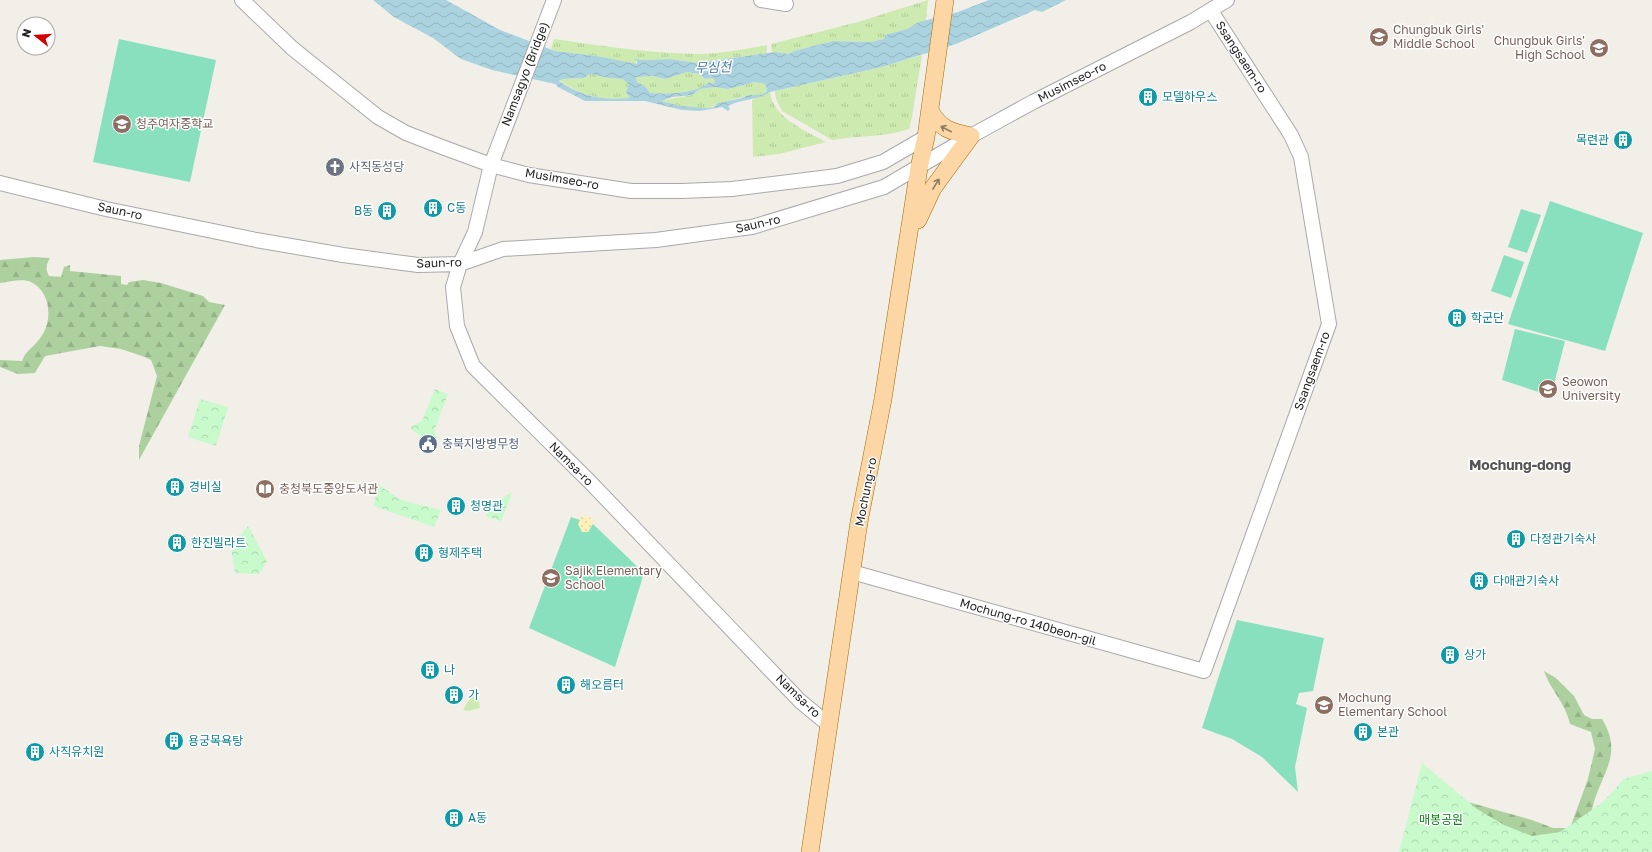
<svg xmlns="http://www.w3.org/2000/svg" width="1652" height="852" font-family="'Golos Text','Noto Sans KR',sans-serif">
	<defs>
		<pattern id="grass-tufts" width="24" height="20" patternUnits="userSpaceOnUse"><rect width="24" height="20" fill="#cdebb0"/><path d="M3 7l-1-3M5 7V3M7 7l1-3M15 17l-1-3M17 17v-4M19 17l1-3" fill="none" stroke="#b0c997"/></pattern>
		<pattern id="forest-firs" width="22" height="20" patternUnits="userSpaceOnUse"><rect width="22" height="20" fill="#add19e"/><path d="M5 1l3.5 6h-7zM16 11l3.5 6h-7z" fill="#95b388"/></pattern>
		<pattern id="sand-dots" width="8" height="8" patternUnits="userSpaceOnUse"><rect width="8" height="8" fill="#fff1ba"/><path d="M2 2h.1M6 6h.1" fill="none" stroke="#dacea0" stroke-width="1.8" stroke-linecap="round"/></pattern>
		<pattern id="park-crowns" width="20" height="18" patternUnits="userSpaceOnUse"><rect width="20" height="18" fill="#c8facc"/><path d="M2 6a3 3 0 1 1 6 0M12 15a3 3 0 1 1 6 0" fill="none" stroke="#acd6af"/></pattern>
		<pattern id="water-waves" width="16" height="10" patternUnits="userSpaceOnUse"><rect width="16" height="10" fill="#aad3df"/><path d="M0 5q4-4 8 0t8 0" fill="none" stroke="#92b5bf"/></pattern>
	</defs>
	<rect width="100%" height="100%" fill="#f2efe9"/>
	<path fill="url(#grass-tufts)" d="M928 0 926 20 907 29 886 35 884 39 870 42 833 41 794 51 789 54 772 52 771 44 858 22Z
		M554 39C601 46 650 53 697 54 721 54 744 49 767 45V53L697 63 671 59 643 60 635 59 637 65 597 56 555 51 551 49Z
		M922 55 912 117 909 129C883 138 858 135 832 140L782 111 776 99 775 91 882 67Z
		M687 72 700 74 705 79 713 78 715 82 712 84 710 82C694 94 669 94 650 93L645 86 637 82 636 77 653 76 665 79Z
		M590 74 609 78 623 79 629 85 630 98C603 101 581 96 559 80L562 79 584 78Z
		M755 82 765 84 767 89C763 99 754 93 746 96 738 99 728 100 720 103 714 105 712 108 706 108 691 108 674 106 660 101L692 95 700 89 715 87 728 89Z
		M770 92C774 119 805 130 826 142L779 154 753 157 752 100Z"/>
	<path fill="url(#forest-firs)" d="M34 257 50 258C46 265 45 268 49 276L61 277 64 267 70 265V271L121 276V284L127 285 129 282 143 280 161 283 203 296 209 302 225 305 139 460V446L157 376 151 360 145 357 121 349 100 346 45 356 35 373 18 374 0 367V360L22 361C25 351 35 346 41 337 53 320 51 292 31 282 23 278 9 282 0 283V260Z
		M1544 671 1556 678 1574 696 1584 715 1592 719H1602C1625 756 1599 775 1592 810 1590 818 1591 827 1591 835L1426 852 1457 799 1532 820 1553 828H1570L1588 779 1595 749 1591 732 1570 724C1565 702 1551 691 1544 671Z"/>
	<path fill="url(#sand-dots)" d="M577 524a8 8 0 1 1 16 0a8 8 0 1 1-16 0Z"/>
	<path fill="url(#park-crowns)" d="M435 389 448 394 434 431 438 438C428 439 416 436 410 427L422 421Z
		M200 399 228 407 216 446 188 437Z
		M378 484 401 500 441 510 434 527 374 506Z
		M510 493H512L501 521 485 516 496 503Z
		M248 526 267 561 259 574 235 573 231 548Z
		M1422 763 1477 809 1504 825 1532 836 1560 832 1603 802 1624 779 1652 771V850L1651 852H1399Z"/>
	<path fill="#cdebb0" d="M472 694 478 695 480 708 469 711 463 710Z"/>
	<path fill="#88e0be" d="M119 39 216 60 190 182 93 162Z
		M1550 201 1643 233 1605 351 1508 324Z
		M1521 209 1541 215 1527 253 1508 247Z
		M1504 255 1524 262 1511 298 1491 291Z
		M1515 329 1565 341 1551 396 1502 380Z
		M571 517 580 520 578 524 582 532H588L593 524 644 573 615 667 529 628Z
		M1237 620 1324 638 1313 691 1299 693 1296 704 1307 708 1295 767 1298 792 1262 757 1232 739 1202 728Z"/>
	<path fill="url(#water-waves)" fill-rule="evenodd" d="M373 0H446L500 30 555 51 597 56 637 64V61L634 60 635 59 643 60 671 59 697 63 775 52 789 54 794 51 833 41 870 42 884 39 885 35 907 29 919 22 958 12 989 0H1066L1042 12 1035 10 956 44 882 67 770 92C757 101 741 99 728 106L730 109 728 111 722 107 700 111 682 110 645 101H585L558 87 555 84 492 70 461 59 433 38 394 17ZM687 72 700 74 705 79 713 78 715 82 712 84 710 82C694 94 669 94 650 93L645 86 637 82 636 77 653 76 665 79ZM590 74 609 78 623 79 629 85 626 92 630 98C603 101 581 96 559 81L562 79 584 78ZM755 82 765 84 767 89 766 92 761 95H748L742 98 718 103 714 107 707 108 680 106 661 101 673 97 692 95 700 89 715 87 728 89Z"/>
	<g fill="none" stroke-linecap="round" stroke-linejoin="round">
		<defs>
			<path id="minor" d="M242 0 292 48 378 117 406 133 442 147 491 165 529 175 631 191H681L732 189 837 176 883 162 926 137
				M554 0 491 165 475 232 460 264 453 287 457 326 473 366 487 380 590 482 800 701 829 725
				M761 0 786 4
				M0 183 106 209 256 240 343 255 418 265 460 264 503 249 656 240 722 231 752 227 884 187 971 136 1033 102 1191 22 1227 0
				M852 572 1204 671 1329 324 1301 157 1291 135 1211 11"/>
			<path id="major" d="M918 220 933 188 971 136C952 132 939 129 930 110
				M810 852 859 522 883 399 919 168 926 137 945 0"/>
		</defs>
		<use href="#minor" stroke="#a9a9a9" stroke-width="16"/>
		<use href="#major" stroke="#a06b00" stroke-width="18"/>
		<use href="#minor" stroke="#fff" stroke-width="14"/>
		<use href="#major" stroke="#fcd6a4" stroke-width="17"/>
	</g>
	<defs><path id="oneway-shaft" d="M-6 0H5M1.5-3L5.5 0L1.5 3" fill="none" stroke-width="1.6" stroke-linecap="round" stroke-linejoin="round"/></defs>
	<g stroke="#8f7c63">
		<use href="#oneway-shaft" transform="translate(946 129) rotate(-153)"/>
		<use href="#oneway-shaft" transform="translate(936 184) rotate(-58)"/>
	</g>
	<defs>
		<symbol id="school-disc" viewBox="-11 -11 22 22"><circle r="9.5" fill="#8d6e63" stroke="#fff"/><path d="M0-5L7-2L0 1L-7-2ZM-4 1L0 2.5L4 1V4Q0 6-4 4Z" fill="#fff"/></symbol>
		<symbol id="building-disc" viewBox="-11 -11 22 22"><circle r="9.5" fill="#0f9aa8" stroke="#fff"/><path d="M-4-6H4V6H1V3H-1V6H-4ZM-2.5-4.3h1.7v1.8h-1.7ZM.8-4.3h1.7v1.8H.8ZM-2.5-1h1.7V.8h-1.7ZM.8-1h1.7V.8H.8Z" fill="#fff"/></symbol>
		<symbol id="church-disc" viewBox="-11 -11 22 22"><circle r="9.5" fill="#6b7280" stroke="#fff"/><path d="M-1.2-6h2.4v3.5h3.3v2.4h-3.3V6h-2.4V-.1h-3.3v-2.4h3.3Z" fill="#fff"/></symbol>
		<symbol id="university-disc" viewBox="-11 -11 22 22"><circle r="9.5" fill="#8d6e63" stroke="#fff"/><path d="M0-5L7-2L0 1L-7-2ZM-4 1L0 2.5L4 1V4Q0 6-4 4Z" fill="#fff"/></symbol>
		<symbol id="civic-disc" viewBox="-11 -11 22 22"><circle r="9.5" fill="#5c6f8a" stroke="#fff"/><path d="M-.6-6.5H3V-4.5H.6V-3L4-1V1h2V6H-6V1h2V-1L-.6-3ZM-1.2 2.5V6h2.4V2.5Z" fill="#fff"/></symbol>
		<symbol id="library-disc" viewBox="-11 -11 22 22"><circle r="9.5" fill="#8d6e63" stroke="#fff"/><path d="M-6-4Q-3-5.5-.7-3.5V5Q-3 3-6 4ZM6-4Q3-5.5 .7-3.5V5Q3 3 6 4Z" fill="#fff"/></symbol>
	</defs>
	<g fill-rule="evenodd">
		<use href="#school-disc" x="1368" y="26" width="22" height="22"/>
		<use href="#school-disc" x="1588" y="37" width="22" height="22"/>
		<use href="#building-disc" x="1137" y="86" width="22" height="22"/>
		<use href="#school-disc" x="111" y="113" width="22" height="22"/>
		<use href="#building-disc" x="1612" y="129" width="22" height="22"/>
		<use href="#church-disc" x="324" y="156" width="22" height="22"/>
		<use href="#building-disc" x="422" y="197" width="22" height="22"/>
		<use href="#building-disc" x="376" y="200" width="22" height="22"/>
		<use href="#building-disc" x="1446" y="307" width="22" height="22"/>
		<use href="#university-disc" x="1537" y="378" width="22" height="22"/>
		<use href="#civic-disc" x="417" y="433" width="22" height="22"/>
		<use href="#building-disc" x="164" y="476" width="22" height="22"/>
		<use href="#library-disc" x="254" y="478" width="22" height="22"/>
		<use href="#building-disc" x="445" y="495" width="22" height="22"/>
		<use href="#building-disc" x="1505" y="528" width="22" height="22"/>
		<use href="#building-disc" x="166" y="532" width="22" height="22"/>
		<use href="#building-disc" x="413" y="542" width="22" height="22"/>
		<use href="#school-disc" x="540" y="567" width="22" height="22"/>
		<use href="#building-disc" x="1468" y="570" width="22" height="22"/>
		<use href="#building-disc" x="1439" y="644" width="22" height="22"/>
		<use href="#building-disc" x="419" y="659" width="22" height="22"/>
		<use href="#building-disc" x="555" y="674" width="22" height="22"/>
		<use href="#building-disc" x="443" y="684" width="22" height="22"/>
		<use href="#school-disc" x="1313" y="694" width="22" height="22"/>
		<use href="#building-disc" x="1352" y="721" width="22" height="22"/>
		<use href="#building-disc" x="163" y="730" width="22" height="22"/>
		<use href="#building-disc" x="24" y="741" width="22" height="22"/>
		<use href="#building-disc" x="443" y="807" width="22" height="22"/>
	</g>
	<g text-anchor="middle" stroke-width="3" stroke-linejoin="round" paint-order="stroke">
		<g font-size="12" fill="#785e54" stroke="#fff" text-anchor="start">
			<text x="1393" y="34">Chungbuk Girls'<tspan x="1393" dy="14">Middle School</tspan></text>
			<text x="1585" y="45" text-anchor="end">Chungbuk Girls'<tspan x="1585" dy="14">High School</tspan></text>
			<text x="136" y="128">청주여자중학교</text>
			<text x="1562" y="386">Seowon<tspan x="1562" dy="14">University</tspan></text>
			<text x="279" y="493">충청북도중앙도서관</text>
			<text x="565" y="575">Sajik Elementary<tspan x="565" dy="14">School</tspan></text>
			<text x="1338" y="702">Mochung<tspan x="1338" dy="14">Elementary School</tspan></text>
		</g>
		<g font-size="12" fill="#222" stroke="#fff">
			<text transform="translate(1241 57) rotate(57)" y="4">Ssangsaem-ro</text>
			<text transform="translate(525 74) rotate(-69)" y="4">Namsagyo (Bridge)</text>
			<text transform="translate(1072 82) rotate(-27)" y="4">Musimseo-ro</text>
			<text transform="translate(562 179) rotate(10)" y="4">Musimseo-ro</text>
			<text transform="translate(120 211) rotate(12)" y="4">Saun-ro</text>
			<text transform="translate(758 224) rotate(-13)" y="4">Saun-ro</text>
			<text transform="translate(439 263) rotate(-2)" y="4">Saun-ro</text>
			<text transform="translate(1312 371) rotate(-70)" y="4">Ssangsaem-ro</text>
			<text transform="translate(571 464) rotate(45)" y="4">Namsa-ro</text>
			<text transform="translate(866 492) rotate(-79)" y="4">Mochung-ro</text>
			<text transform="translate(1028 622) rotate(16)" y="4">Mochung-ro 140beon-gil</text>
			<text transform="translate(798 696) rotate(44)" y="4">Namsa-ro</text>
		</g>
		<g font-size="12" fill="#0d838f" stroke="#fff" text-anchor="start">
			<text x="1162" y="101">모델하우스</text>
			<text x="1609" y="144" text-anchor="end">목련관</text>
			<text x="447" y="212">C동</text>
			<text x="373" y="215" text-anchor="end">B동</text>
			<text x="1471" y="322">학군단</text>
			<text x="189" y="491">경비실</text>
			<text x="470" y="510">청명관</text>
			<text x="1530" y="543">다정관기숙사</text>
			<text x="191" y="547">한진빌라트</text>
			<text x="438" y="557">형제주택</text>
			<text x="1493" y="585">다애관기숙사</text>
			<text x="1464" y="659">상가</text>
			<text x="444" y="674">나</text>
			<text x="580" y="689">해오름터</text>
			<text x="468" y="699">가</text>
			<text x="1377" y="736">본관</text>
			<text x="188" y="745">용궁목욕탕</text>
			<text x="49" y="756">사직유치원</text>
			<text x="468" y="822">A동</text>
		</g>
		<g font-size="12" fill="#5b616d" stroke="#fff" text-anchor="start">
			<text x="349" y="171">사직동성당</text>
		</g>
		<g font-size="12" fill="#4e5e75" stroke="#fff" text-anchor="start">
			<text x="442" y="448">충북지방병무청</text>
		</g>
		<g font-size="12" fill="#0c8416" stroke="#fff">
			<text x="1441" y="824">매봉공원</text>
		</g>
		<g font-size="13" font-style="italic" fill="#4a7aab" stroke="#fff">
			<text transform="translate(713 67) rotate(-2)" y="5">무심천</text>
		</g>
		<g font-size="14" font-weight="bold" fill="#555" stroke="#fff">
			<text x="1520" y="470">Mochung-dong</text>
		</g>
	</g>
	<g transform="translate(36 36) rotate(287)"><circle r="19" fill="#ffffff" stroke="#a7a7a7"/>
	<path d="M0-3L7 15L0 10L-7 15Z" fill="#d40000"/>
	<text y="-6" font-size="11" font-weight="bold" text-anchor="middle" fill="#222222">N</text>
	</g>
</svg>
